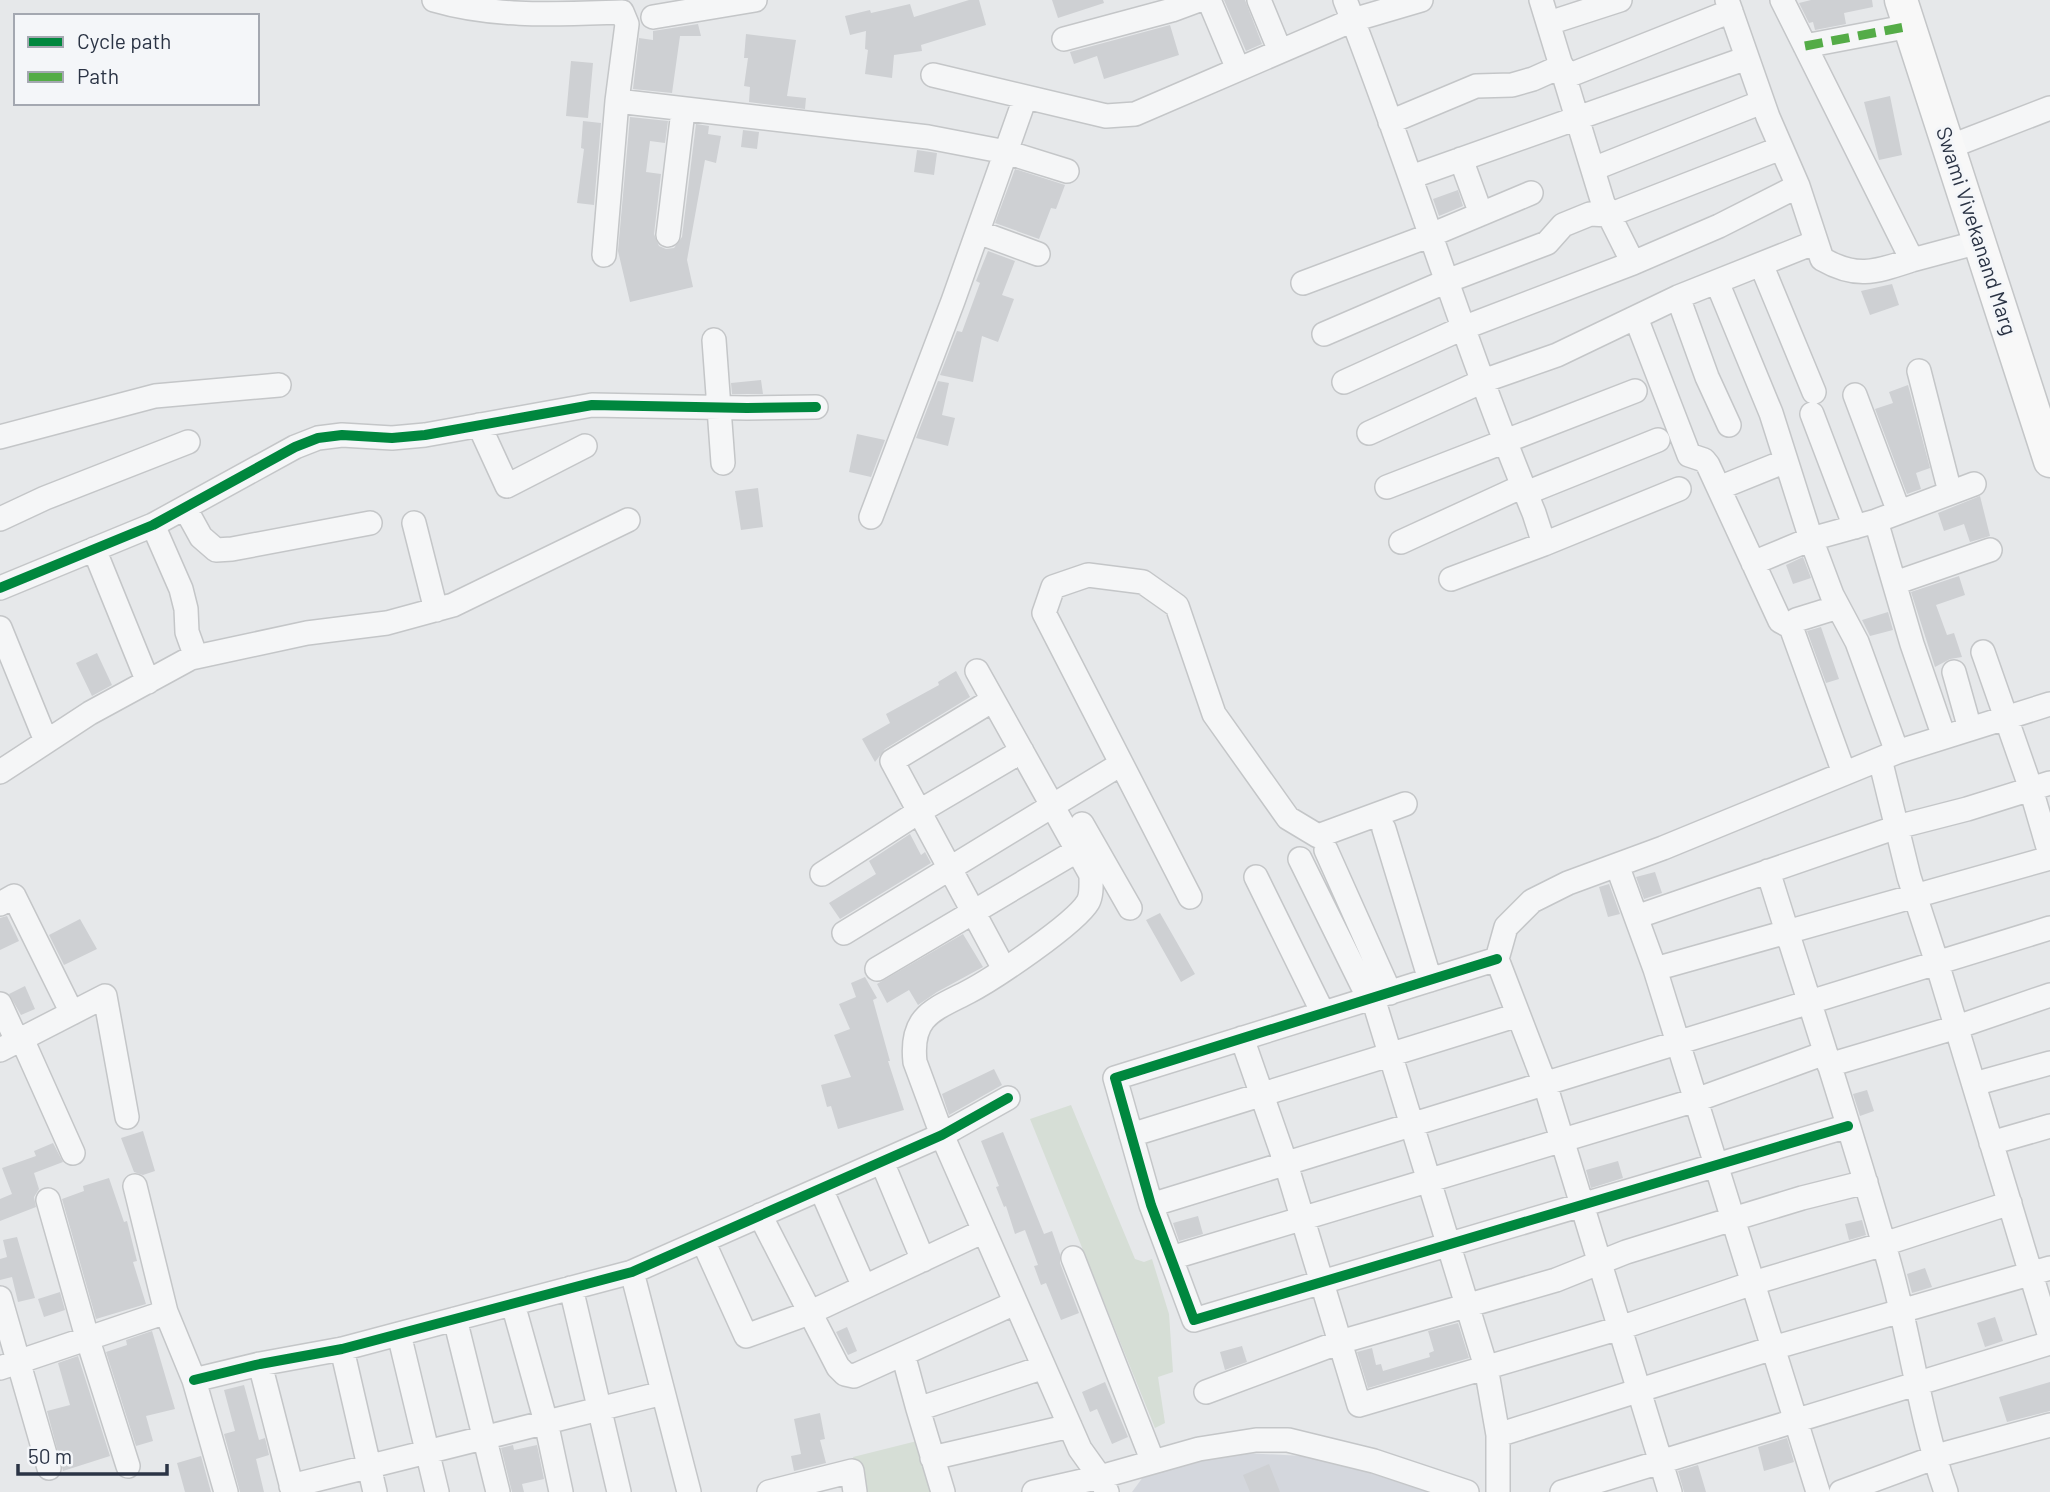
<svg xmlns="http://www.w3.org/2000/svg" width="2050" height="1492" font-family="Barlow,sans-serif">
	<rect width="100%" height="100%" fill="#e6e8ea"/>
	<path fill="#d4d7dd" d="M1225 1452 1323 1457 1427 1492H1132L1146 1473Z"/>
	<path fill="#d6ded6" d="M1071 1105 1135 1259 1144 1262 1152 1259 1169 1314 1173 1372 1158 1377 1165 1423 1155 1428 1030 1119Z
		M921 1440 931 1492H862L853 1457Z"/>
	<path fill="#ced0d3" d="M969 0H979L986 25 921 45 922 51 894 55 892 78 865 74 868 50 865 49 866 31 850 35 845 16 870 10 871 13 910 4 914 17Z
		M1052 0H1103L1104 3 1058 18Z
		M1224 0H1245L1262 44 1246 51Z
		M1811 0H1872L1873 7 1844 13 1846 24 1815 30 1813 22 1809 23 1799 3Z
		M698 24 701 36H680L672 93 633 89 639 38 653 40V31Z
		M1170 25 1179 55 1104 79 1097 56 1074 64 1070 52Z
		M746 34 796 40 787 96 806 98 805 109 749 102 750 87 744 86 748 58H744Z
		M571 61 593 63 588 118 566 116Z
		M1890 96 1902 155 1879 160 1864 102Z
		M630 117 668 121 665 143 650 141 646 172 661 174 654 234 659 246 666 249 674 248 682 237 696 124 709 126 708 134 721 136 716 163 705 160 687 260 693 287 630 302 618 251Z
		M583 121 601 123 594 205 577 203 584 149 581 148Z
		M743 130 759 132 757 149 741 147Z
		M917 150 937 153 934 175 914 172Z
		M1015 169 1065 185 1056 209 1051 208 1039 239 995 223Z
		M1458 190 1463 206 1439 216 1433 199Z
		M988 251 1015 261 1002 295 1014 299 998 342 982 336 973 382 940 375 957 331 962 332 980 283 976 281Z
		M1892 284 1899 305 1870 315 1861 291Z
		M761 380 763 394H732L731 383Z
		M938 381 949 383 942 415 955 418 948 446 916 438Z
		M1908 385 1930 468 1916 473 1921 489 1907 494 1875 409 1893 403 1889 392Z
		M857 434 885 440 871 477 849 472Z
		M758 488 763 527 741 530 735 491Z
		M1980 496 1990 536 1970 542 1964 524 1944 531 1938 513Z
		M1803 557 1811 578 1793 584 1786 565Z
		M1959 576 1965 595 1936 605 1947 635 1954 633 1962 657 1950 659 1935 667 1911 592Z
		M1888 612 1893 630 1870 636 1862 620Z
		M1821 627 1839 679 1826 683 1807 631Z
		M97 653 112 685 92 696 76 663Z
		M956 671 970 697 885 749 875 762 862 739 890 723 886 714 939 685 938 682Z
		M910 834 921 855 925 852 931 863 840 919 829 903 876 874 869 861Z
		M1655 872 1662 893 1644 899 1636 877Z
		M1609 884 1620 914 1608 917 1599 887Z
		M1160 913 1195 974 1181 982 1146 920Z
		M7 916 19 941 0 950V918Z
		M80 919 97 949 64 965 49 935Z
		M963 934 983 967 937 992 918 1005 909 990 887 1003 877 984Z
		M865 977 877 998 873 1000 890 1061H888L904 1110 838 1129 831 1106 827 1107 821 1085 851 1077 834 1035 850 1029 839 1004 856 997 851 983Z
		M25 986 35 1009 21 1015 9 994Z
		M994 1069 1002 1085 949 1115 942 1094Z
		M1867 1090 1874 1111 1860 1116 1853 1094Z
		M143 1131 155 1171 143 1175 134 1172 121 1138Z
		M1003 1132 1044 1234 1052 1231 1060 1254V1263L1079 1313 1061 1320 1046 1283 1041 1285 1034 1266 1038 1265 1025 1230 1015 1234 1006 1206 1004 1207 996 1187 999 1186 981 1141Z
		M53 1143 63 1162 34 1173 39 1189 34 1197 36 1207 0 1221V1199L12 1194 2 1168 36 1156 34 1151Z
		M1618 1161 1623 1178 1591 1188 1586 1170Z
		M109 1178 124 1222 127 1221 137 1261 133 1262 146 1304 96 1319 62 1199 84 1191 83 1186Z
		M1198 1216 1203 1234 1179 1241 1173 1223Z
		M1862 1220 1866 1235 1849 1240 1845 1224Z
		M17 1237 35 1298 18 1302 12 1277 0 1280V1259L7 1257 3 1240Z
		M1925 1268 1932 1287 1912 1293 1907 1274Z
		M60 1292 65 1310 44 1317 38 1299Z
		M1995 1317 2003 1341 1985 1347 1977 1323Z
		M1458 1323 1469 1358 1368 1388 1357 1352 1372 1348 1376 1365 1381 1364 1383 1371 1430 1357 1429 1353 1434 1351 1428 1331Z
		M847 1327 857 1351 848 1355 836 1332Z
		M152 1331 175 1409 146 1416 153 1441 136 1446 106 1352 127 1345 126 1340Z
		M1242 1346 1247 1362 1225 1370 1220 1352Z
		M78 1356 110 1456 63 1471 47 1411 70 1405 58 1363Z
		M1105 1382 1128 1437 1112 1444 1097 1409 1090 1412 1082 1392Z
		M2050 1382V1411L2007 1422 1999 1397Z
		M244 1385 259 1440 265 1438 269 1455 256 1459 264 1492H240L224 1434 235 1431 224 1390Z
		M820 1413 825 1439 820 1440 826 1463 794 1471 791 1456 801 1454 794 1419Z
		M1787 1438 1794 1462 1764 1471 1758 1447Z
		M513 1445 514 1450 537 1445 544 1479 522 1484 524 1492H512L501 1448Z
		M201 1456 211 1492H185L177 1463Z
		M1269 1464 1280 1492H1250L1243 1475Z
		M1698 1465 1706 1492H1684L1678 1471Z"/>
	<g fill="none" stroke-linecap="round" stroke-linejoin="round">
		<defs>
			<path id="minor" d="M434 0C495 18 559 14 622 12L627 24 617 101 928 137 1006 152 1067 171
				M1209 0 1238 69
				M1259 0 1280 51
				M1345 0C1412 170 1464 345 1534 513L1544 544
				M1541 0 1603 203 1633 263
				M1727 0 1768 117 1798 186 1822 259C1857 279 1875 272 1912 260
				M1782 0 1912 260 1979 242
				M653 17 755 0
				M1549 23 1620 0
				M1064 39 1172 10 1199 0
				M1805 46 1910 26
				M933 75 1106 116 1135 114 1353 20 1421 0
				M1565 77 1731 11
				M1390 122 1476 86 1512 85 1533 79 1562 66
				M1949 147 2050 108
				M1461 159 1481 214
				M1593 169 1762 102
				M1411 177 1747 58
				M978 232 1038 254
				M668 235 683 111
				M604 255 617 101
				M1761 264 1814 392
				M1717 282 1771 413 1811 539 1832 595 1857 642 1897 752
				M1303 283 1431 235 1531 193
				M1678 297 1707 377 1729 425
				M1636 318 1689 455 1704 460 1708 465 1780 621 1791 627 1844 773
				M1324 334 1447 281 1547 243 1563 225 1590 214 1609 215 1781 148
				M714 340 723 463
				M1919 371 1950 492
				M1344 382 1463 328 1633 263 1719 226 1798 186
				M1855 395 1899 512
				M1812 414 1855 527
				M479 425 507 486 585 446
				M1369 433 1483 381 1557 355 1678 297 1816 242
				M0 437 155 396 279 385
				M1387 487 1635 391
				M1719 488 1786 461
				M1526 493 1658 440
				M185 508 201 537 216 550 232 549 370 523
				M871 517 953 301 1025 98
				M0 519 45 498 188 442
				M1876 521 1912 644 1944 737
				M414 523 436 610
				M153 525 181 589 186 609 187 632 196 657
				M1401 542 1523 486
				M94 549 148 682
				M1753 563 1811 539 1876 521 1974 484
				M1451 579 1544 544 1679 489
				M1895 583 1990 550
				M0 588 153 525 295 447 318 438 342 435 392 438 425 435 592 405 747 408 816 407
				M1791 627 1796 620 1838 607
				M0 628 46 741
				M1983 652 2031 789 2050 854
				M977 671 1091 875C1091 883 1092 895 1088 902 1075 924 993 979 968 992 933 1010 910 1016 915 1062L942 1135 1080 1449 1100 1477 1034 1492
				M1954 672 1970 729
				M993 700 892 761 1004 969
				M1880 759 1909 877 1937 963 2050 1337
				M0 772 90 713 191 658 307 633 387 623 453 605 628 520
				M1082 824 1130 908
				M1384 829 1430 980
				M1326 850 1390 993
				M1300 859 1369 999
				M1617 865 1655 969 1818 1492
				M1768 871C1809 1003 1853 1133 1890 1266 1911 1341 1920 1418 1946 1492
				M822 874 920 811 1022 751
				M1256 877 1323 1013
				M1190 897 1044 613 1053 587 1088 575 1143 582 1177 606 1214 714 1288 818 1318 836 1405 804
				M0 904 14 896 72 1013
				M1636 917 1897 827 1967 809 2050 783
				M844 933 1121 764
				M1497 959 1115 1078 1151 1205 1194 1320 1848 1126
				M877 969 1078 850
				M1655 969 2050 858
				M1373 998 1486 1367 1498 1435V1492
				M0 1004 17 1041
				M1242 1038 1286 1164 1359 1405 1620 1328 1753 1283 1884 1244 2010 1203
				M22 1039 73 1153
				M0 1050 105 996 127 1117
				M1829 1065 1957 1027 2050 995
				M1974 1084 2050 1063
				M1131 1135 1518 1015
				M1991 1143 2050 1126
				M882 1162 923 1260
				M135 1186 166 1312 194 1380 226 1492
				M821 1189 864 1287
				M48 1200 87 1337 128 1466
				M1151 1205 2050 928
				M760 1215 838 1367 845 1374 854 1376 1015 1303
				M703 1241 746 1336 809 1313 984 1231
				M1073 1258 1153 1462
				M1171 1258 1696 1100 1825 1053
				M632 1272 689 1492
				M571 1288 619 1492
				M0 1298 49 1468
				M513 1304 546 1422 561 1492
				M455 1319 498 1492
				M399 1334 437 1492
				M342 1349 375 1492
				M903 1354 918 1409 1044 1367
				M260 1364 293 1492
				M0 1368 166 1312
				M194 1380 260 1364 342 1349 632 1272 942 1135 1008 1098
				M1206 1392 1340 1342 1556 1280 1626 1252 1710 1226 1802 1198 1866 1182
				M918 1409 943 1492
				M1498 1435 1773 1348 2050 1268
				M932 1458 1070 1426
				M291 1486 663 1393
				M769 1492 852 1471 855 1492
				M1107 1492 1100 1477 1199 1449 1256 1440H1288L1374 1461 1467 1492
				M1562 1492 2050 1343
				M1670 1492 1545 1084 1497 959 1506 927 1532 901 1568 883 1663 848 1897 752 2050 704
				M1841 1492 1947 1453 2050 1425"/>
			<path id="secondary" d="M1901 0 2050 461"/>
		</defs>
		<use href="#minor" stroke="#c4c6c8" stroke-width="26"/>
		<use href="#secondary" stroke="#c4c6c8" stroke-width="35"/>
		<use href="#minor" stroke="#f5f6f7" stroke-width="23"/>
		<use href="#secondary" stroke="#f8f8f8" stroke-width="32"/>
		<path stroke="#54ac47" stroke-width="9" stroke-dasharray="18 9" stroke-linecap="butt" d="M1805 46 1910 26"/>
		<defs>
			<path id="cycleway" d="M0 588 153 525 295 447 318 438 342 435 392 438 425 435 592 405 747 408 816 407
				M1497 959 1115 1078 1151 1205 1194 1320 1848 1126
				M194 1380 260 1364 342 1349 632 1272 942 1135 1008 1098"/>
		</defs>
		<use href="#cycleway" stroke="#f4f6f9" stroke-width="15"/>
		<use href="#cycleway" stroke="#00873e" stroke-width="10"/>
	</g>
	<g text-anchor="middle" stroke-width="6" stroke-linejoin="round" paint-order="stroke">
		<g font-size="21" fill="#2b3445" stroke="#f4f6f9">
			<text transform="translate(1976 231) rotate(72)" y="7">Swami Vivekanand Marg</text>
		</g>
	</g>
	<rect x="14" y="14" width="245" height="91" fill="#f4f6f9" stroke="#a4a8b1" stroke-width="2"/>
	<rect x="28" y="37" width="35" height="10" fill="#00873e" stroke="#a4a8b1" stroke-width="2"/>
	<text x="77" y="49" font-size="21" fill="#2b3445">Cycle path</text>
	<rect x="28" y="72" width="35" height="10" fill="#54ac47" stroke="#a4a8b1" stroke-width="2"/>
	<text x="77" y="84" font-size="21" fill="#2b3445">Path</text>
	<path d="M18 1464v10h149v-10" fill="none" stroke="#2b3445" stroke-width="3.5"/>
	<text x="28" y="1464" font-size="21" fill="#2b3445" stroke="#f4f6f9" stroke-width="5" paint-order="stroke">50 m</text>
</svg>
